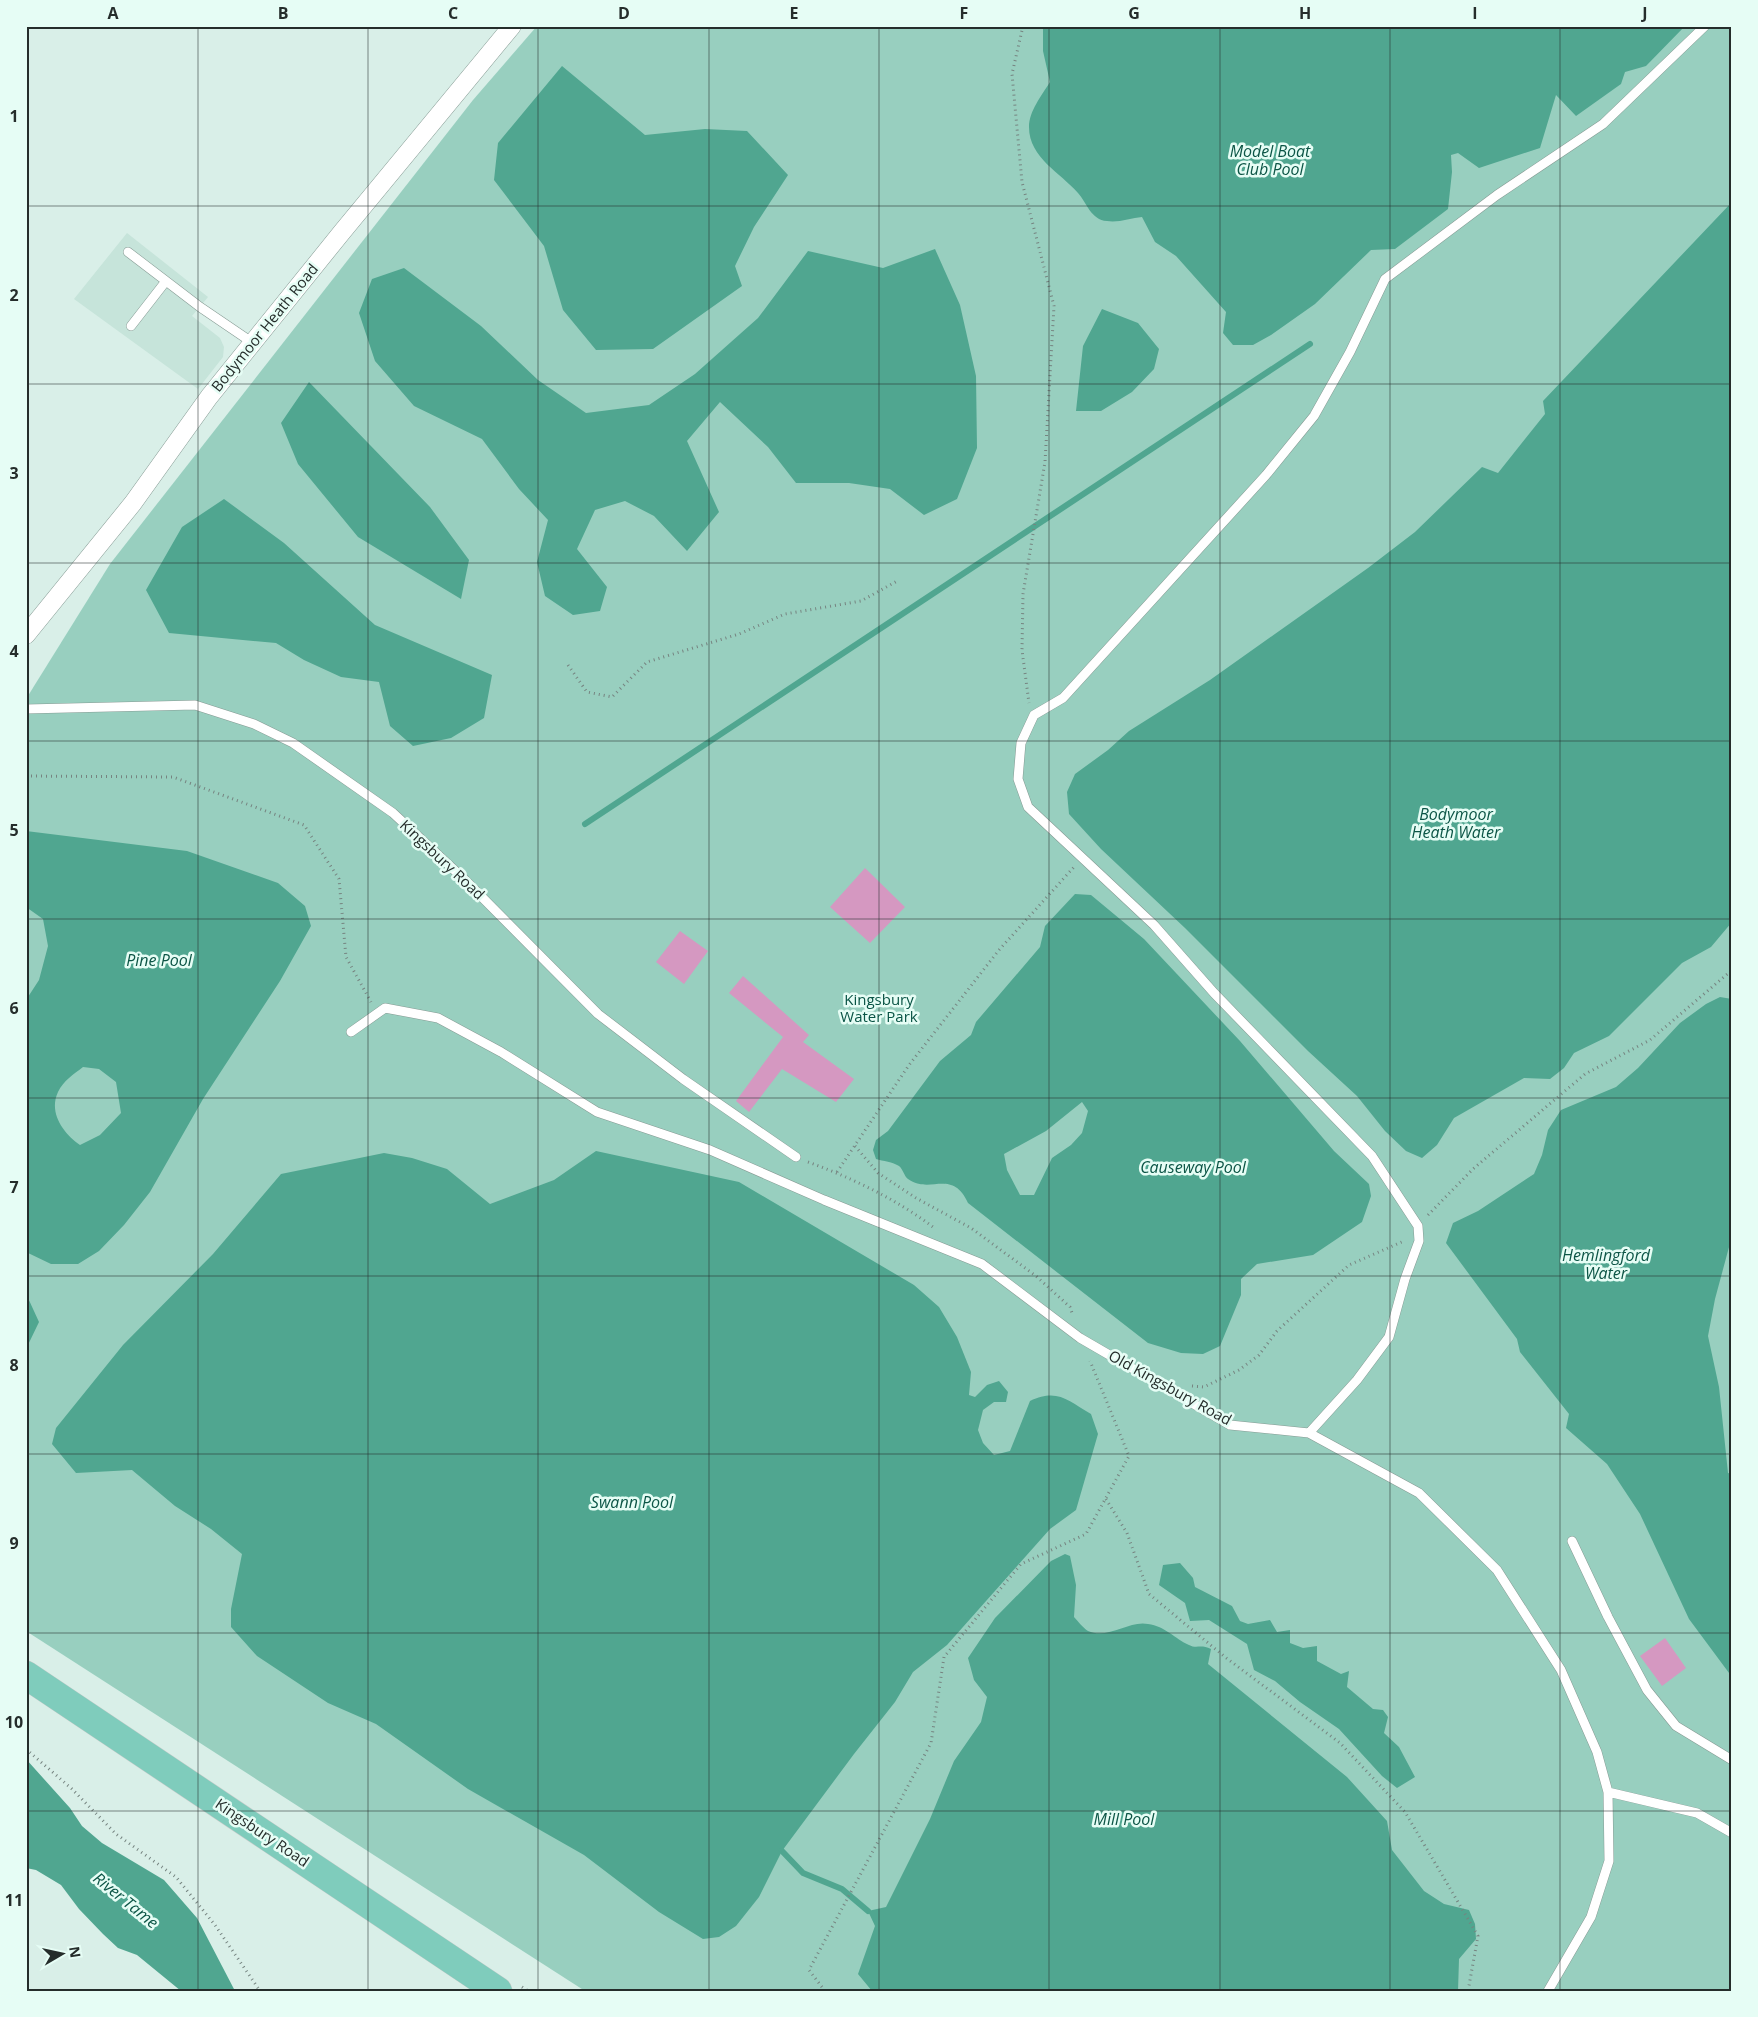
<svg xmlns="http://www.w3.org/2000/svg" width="1758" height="2017" font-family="'Open Sans',sans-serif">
	<rect width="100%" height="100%" fill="#d9efe8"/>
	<path fill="#c6e4da" d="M127 233 208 297 192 316 220 338 224 347 223 357 198 389 74 299Z"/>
	<path fill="#98cfbf" d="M537 26H1732V1991H585L26 1631V699L110 564 473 100Z"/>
	<path fill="#50a690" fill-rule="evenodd" d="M1043 26H1685L1646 66 1625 72 1621 84 1576 116 1556 95 1540 148 1479 168 1458 153 1451 155 1452 172 1448 209 1395 249 1371 250 1315 304 1271 335 1253 345H1233L1223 333 1226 312 1176 256 1155 242 1142 217C1131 218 1118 223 1107 221 1091 220 1087 203 1078 193 1061 173 1029 158 1029 127 1029 111 1042 95 1050 82L1043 51Z
		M562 66 645 135 705 129 747 131 788 175 754 227 735 266 742 286 653 349 596 350 563 310 544 246 494 180 498 143Z
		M1732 202V922L1711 947 1682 963 1609 1036 1574 1053 1564 1068 1550 1079 1524 1078 1454 1118 1437 1145 1422 1158 1406 1151 1385 1131 1357 1096 1308 1051 1185 928 1101 849 1069 814 1067 792 1075 774 1108 750 1129 731 1210 680 1368 568 1415 532 1482 467 1498 473 1545 414 1543 401Z
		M935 249 960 305 976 376 977 448 957 499 924 515 890 489 849 483H796L768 447 720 402 687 441 719 512 687 551 654 516 625 501 595 510 577 549 607 587 600 611 573 615 545 596 537 562 548 520 519 489 482 439 414 406 375 361 359 313 372 279 404 268 481 326 538 380 586 413 649 405 695 374 758 318 808 251 883 268Z
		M1102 309 1138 323 1159 349 1154 369 1132 392 1101 411H1076L1083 346Z
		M309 382 430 507 469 560 461 599 358 537 298 464 281 423Z
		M224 499 284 543 375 625 492 675 484 718 451 738 413 746 390 726 379 682 341 677 304 660 276 643 169 633 146 590 182 527Z
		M26 831 187 851 278 883 305 906 311 926 280 981 203 1099 150 1192 124 1225 99 1251 78 1264H51L26 1252V1000L39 980 48 946 43 919 26 907ZM83 1067 99 1069 116 1082 121 1113 100 1135 80 1145C64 1134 48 1113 58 1092 63 1081 74 1074 83 1067Z
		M1075 894 1091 895 1144 939 1240 1041 1334 1151 1369 1184 1371 1196 1362 1222 1313 1255 1257 1264 1241 1279V1295L1220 1346 1203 1354 1181 1353 1148 1343 968 1203C952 1168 930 1195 908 1179 904 1176 903 1169 899 1166 893 1162 883 1161 876 1159L873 1150 876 1140 888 1131 940 1061 971 1035 976 1022 1040 947 1045 926ZM1082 1102 1088 1111 1082 1133 1071 1145 1052 1158 1034 1195H1020L1007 1170 1004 1154 1046 1131Z
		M1720 997 1732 999V1236L1715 1299 1708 1336 1719 1387 1728 1473 1732 1474V1677L1689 1619 1640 1514 1607 1464 1566 1428 1569 1414 1520 1352 1517 1339 1446 1243 1453 1223 1478 1211 1534 1174 1542 1155 1548 1130 1561 1110 1616 1087 1638 1068 1680 1023 1706 1004Z
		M596 1151 739 1182 914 1285 939 1307 957 1337 971 1372 969 1395 975 1397 987 1385 999 1381 1008 1392 1006 1402H994L983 1410 978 1430 983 1443 994 1455 1010 1451 1030 1401C1058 1388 1068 1401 1091 1414L1098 1434 1076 1510 1050 1529 947 1645 913 1672 895 1702 854 1754 782 1851 759 1897 736 1926 719 1937 703 1939 659 1912 584 1855 468 1789 376 1724 328 1703 257 1656 231 1627V1609L242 1554 211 1529 175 1506 132 1470 76 1473 52 1444 56 1428 123 1345 213 1254 281 1174 384 1153 412 1158 447 1169 490 1204 554 1180Z
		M26 1297 28 1298 39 1322 26 1349Z
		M1065 1554 1070 1556 1076 1585 1074 1617C1078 1621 1083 1628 1088 1631 1108 1640 1129 1620 1148 1624 1165 1626 1175 1639 1189 1645 1196 1649 1201 1644 1211 1649L1208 1664 1347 1777 1387 1821 1392 1850 1424 1891 1444 1904 1469 1910 1475 1924 1476 1939 1459 1959 1458 1991H872L858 1974 875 1926 868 1911 886 1907 930 1819 954 1761 981 1722 987 1697 974 1680 968 1658 995 1618 1051 1561Z
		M1180 1563 1193 1578 1195 1587 1232 1606 1240 1621 1248 1624 1270 1620 1277 1632 1290 1630V1643L1303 1648 1317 1646V1661L1341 1674 1349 1671 1347 1687 1373 1709 1383 1710 1388 1717 1384 1733 1399 1747 1415 1777 1397 1788 1382 1776 1339 1729 1300 1702 1275 1681 1254 1670 1247 1644 1209 1620 1190 1621 1185 1603 1159 1585 1163 1565Z
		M26 1759 70 1808 82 1826 102 1843 164 1880 197 1918 235 1991H181L137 1955 118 1948 103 1934 79 1909 61 1885 36 1870 26 1868Z"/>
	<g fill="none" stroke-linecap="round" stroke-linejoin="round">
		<path stroke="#50a690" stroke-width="6" d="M585 824 1310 344
			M782 1851 803 1873 842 1889 868 1911"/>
	</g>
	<path fill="#d598c1" d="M865 868 905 907 870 943 830 907Z
		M680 931 708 951 684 984 656 962Z
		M743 976 809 1035 803 1042 854 1079 836 1102 782 1069 749 1112 736 1101 783 1037 729 993Z
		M1665 1638 1686 1668 1662 1686 1640 1656Z"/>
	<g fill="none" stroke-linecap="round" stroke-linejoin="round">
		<defs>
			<path id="lane" d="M128 252 200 307 253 343
				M131 326 166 281
				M26 709 195 705 254 724 293 743 393 813 466 881 598 1014 683 1079 796 1157
				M351 1032 385 1008 438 1018 501 1052 597 1112 710 1150 824 1200 982 1264 1080 1338 1230 1425 1309 1433 1419 1493 1497 1570 1561 1670 1597 1752 1608 1792 1609 1861 1591 1917 1548 1991
				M1309 1433 1357 1380 1389 1337 1405 1279 1419 1241 1418 1226 1372 1156 1214 993 1154 925 1028 807 1018 779 1021 743 1034 715 1063 698 1266 475 1314 416 1350 352 1385 279 1497 195 1603 124 1705 26
				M1572 1541 1608 1617 1647 1690 1676 1726 1732 1760
				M1608 1792 1697 1813 1732 1833"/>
			<path id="street" d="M26 635 133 503 209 397 342 232 512 26"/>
			<path id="primary" d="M26 1675 498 1991"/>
		</defs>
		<use href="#lane" stroke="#869b94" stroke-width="10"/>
		<use href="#street" stroke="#869b94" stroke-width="19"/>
		<use href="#primary" stroke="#cbcdcc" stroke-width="29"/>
		<path stroke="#768480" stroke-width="3" stroke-dasharray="1 4" stroke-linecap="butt" d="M1023 26 1012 74 1022 182 1054 306 1045 462 1023 594 1022 650 1029 703
			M568 665 587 692 612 697 647 662 739 634 785 614 861 601 899 580
			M26 776 173 777 304 825 339 879 346 957 371 1002
			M855 1146 878 1173 916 1198 971 1228 1036 1276 1070 1307 1072 1313
			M808 1162C852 1178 896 1199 933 1227
			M837 1172 909 1065 999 950 1074 867
			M1428 1215 1473 1169 1585 1074 1650 1040 1732 970
			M1192 1386 1204 1387 1239 1370 1259 1355 1277 1331 1349 1265 1404 1241
			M1106 1499 1127 1533 1149 1594 1225 1657 1340 1743 1405 1812 1478 1936 1468 1991
			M26 1749 72 1789 116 1834 176 1877 215 1925 260 1991
			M522 1987 528 1991
			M825 1991 809 1970 931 1743 944 1657 1021 1564 1086 1534 1129 1456 1090 1361"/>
		<use href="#lane" stroke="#fff" stroke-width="9"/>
		<use href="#street" stroke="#fff" stroke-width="18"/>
		<use href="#primary" stroke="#7fccbc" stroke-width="28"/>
	</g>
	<path fill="none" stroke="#252d2b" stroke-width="1" stroke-opacity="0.55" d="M198 26V1991M368 26V1991M538 26V1991M709 26V1991M879 26V1991M1049 26V1991M1220 26V1991M1390 26V1991M1560 26V1991M26 206H1732M26 384H1732M26 563H1732M26 741H1732M26 919H1732M26 1098H1732M26 1276H1732M26 1454H1732M26 1633H1732M26 1811H1732"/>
	<g text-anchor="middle" stroke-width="5" stroke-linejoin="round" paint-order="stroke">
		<g font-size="15" fill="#252d2b" stroke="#e6fdf5">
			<text transform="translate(265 328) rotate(-51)" y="5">Bodymoor Heath Road</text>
			<text transform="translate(442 860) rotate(43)" y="5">Kingsbury Road</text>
			<text transform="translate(1170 1388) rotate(29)" y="5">Old Kingsbury Road</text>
			<text transform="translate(262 1833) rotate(34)" y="5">Kingsbury Road</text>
		</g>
		<g font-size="15" fill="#095445" stroke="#e6fdf5">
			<text x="879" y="1005">Kingsbury<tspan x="879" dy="17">Water Park</tspan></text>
		</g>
		<g font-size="16" font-style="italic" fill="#0c5546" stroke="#e6fdf5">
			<text x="1270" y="157">Model Boat<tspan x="1270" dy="18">Club Pool</tspan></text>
			<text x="1456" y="820">Bodymoor<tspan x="1456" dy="18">Heath Water</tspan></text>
			<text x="159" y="966">Pine Pool</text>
			<text x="1193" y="1173">Causeway Pool</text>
			<text x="1606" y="1261">Hemlingford<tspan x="1606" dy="18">Water</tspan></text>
			<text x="632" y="1508">Swann Pool</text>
			<text x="1124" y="1825">Mill Pool</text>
			<text transform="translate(126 1900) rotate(39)" y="6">River Tame</text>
		</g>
	</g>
	<rect width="1758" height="2017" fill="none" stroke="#e6fdf5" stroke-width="55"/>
	<g transform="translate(62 1954) rotate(81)" stroke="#e6fdf5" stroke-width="4" paint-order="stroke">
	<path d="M0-4L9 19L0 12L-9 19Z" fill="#252d2b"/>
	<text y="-8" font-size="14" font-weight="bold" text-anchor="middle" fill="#252d2b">N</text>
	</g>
	<rect x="28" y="28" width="1702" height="1962" fill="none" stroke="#252d2b" stroke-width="2"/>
	<g font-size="16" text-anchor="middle" font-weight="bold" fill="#252d2b">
		<text x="113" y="19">A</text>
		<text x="283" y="19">B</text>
		<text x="453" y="19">C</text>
		<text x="624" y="19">D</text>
		<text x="794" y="19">E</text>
		<text x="964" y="19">F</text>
		<text x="1134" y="19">G</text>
		<text x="1305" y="19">H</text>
		<text x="1475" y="19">I</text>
		<text x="1645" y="19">J</text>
		<text x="14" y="122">1</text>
		<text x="14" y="301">2</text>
		<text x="14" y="479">3</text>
		<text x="14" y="657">4</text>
		<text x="14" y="836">5</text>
		<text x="14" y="1014">6</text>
		<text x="14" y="1193">7</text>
		<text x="14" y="1371">8</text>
		<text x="14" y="1549">9</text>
		<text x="14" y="1728">10</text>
		<text x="14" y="1906">11</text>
	</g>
</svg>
